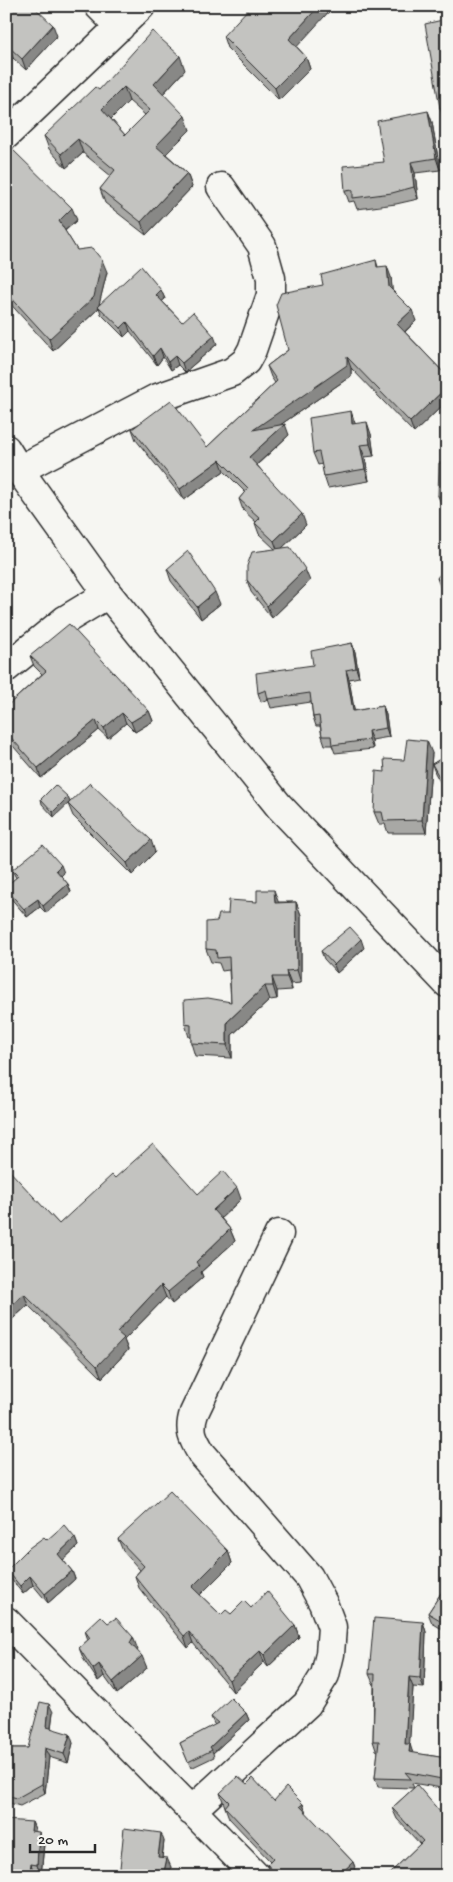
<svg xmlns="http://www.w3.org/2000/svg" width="453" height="1882" font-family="'Gochi Hand',sans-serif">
	<rect width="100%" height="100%" fill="#f6f6f2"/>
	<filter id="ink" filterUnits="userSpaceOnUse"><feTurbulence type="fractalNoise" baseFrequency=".02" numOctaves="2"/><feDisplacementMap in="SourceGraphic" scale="10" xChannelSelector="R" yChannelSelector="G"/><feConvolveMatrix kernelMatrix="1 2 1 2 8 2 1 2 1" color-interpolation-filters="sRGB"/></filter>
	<g filter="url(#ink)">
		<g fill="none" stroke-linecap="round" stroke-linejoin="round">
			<defs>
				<path id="minor" d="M99 6 120 27
					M6 135 141 6
					M6 449 19 470 108 594 279 806 447 983
					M19 470 155 399 232 372 246 361 252 350 271 295V278L262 246 221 187
					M6 668 65 620 108 594
					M6 1621 256 1876
					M191 1811 307 1704 325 1675 330 1654 332 1627 323 1603 309 1577 202 1454C193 1439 188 1431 194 1413L279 1234"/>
			</defs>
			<use href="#minor" stroke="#2b2b2b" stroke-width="31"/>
			<use href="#minor" stroke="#f6f6f2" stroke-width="28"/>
		</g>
		<path fill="#a8a8a5" stroke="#2b2b2b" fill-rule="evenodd" d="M6 6 57 36 26 70 13 58 6 66Z
			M447 19V116L443 117 440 108Z
			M223 36 297 47 306 57 310 69 279 100 227 48Z
			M185 70 163 94 190 130 166 154 187 173 192 187 146 235 105 203 100 189 111 176 83 153 66 168 49 149 44 136 99 90ZM129 101 145 115 125 135 111 119Z
			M428 111 432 122 440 170 415 173 418 199 396 204 357 209 354 201 349 202 345 191 384 162Z
			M6 151 77 220 65 231 77 250 107 272 99 304 161 290 165 299 162 301 182 322 217 344 185 372 178 365 171 370 163 357 157 365 130 331 124 337 101 314 99 307 98 309 53 351 6 299Z
			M376 260 378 267 391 277 392 290 416 321 405 332 447 376V401L414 433 351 368V376L280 425 289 435 257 465 306 525 282 548 310 581 272 618 251 592 247 580 275 549 259 534 255 523 256 522 243 510 239 499 245 492 224 471 184 500 136 440 132 429 207 447 275 383 271 377 267 366 288 350 323 285Z
			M355 424 371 434 374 456 365 457 369 481 328 488 324 476 322 464 318 465 313 453Z
			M447 463V508H443L438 496Z
			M447 566V594L441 589 437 578Z
			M167 569 220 604 201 619 171 581Z
			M352 643 355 652 359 677 349 679 354 711 383 706 386 715 389 737 372 740 373 749 335 753 332 745H325L322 736 320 726H316L313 717 311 702 271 708 268 699 261 702 258 693 313 665Z
			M30 656 149 711 153 721 135 732 126 723 108 738 99 730 41 778 6 738V707L42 674 34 666Z
			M432 753 426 833H388L385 824H379L374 812 385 772 404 760Z
			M447 755V794L435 773 432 764Z
			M55 785 54 817 42 804 41 799Z
			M68 804 155 852 132 875 73 816Z
			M12 870 64 873 61 876 68 884 71 892 46 913 40 907 27 917 8 895 6 891V886L16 878Z
			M257 902H296L301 915V983L291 984 292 990 277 991V999L270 1000 232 1035V1058L195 1056 191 1043V1037H189L185 1024 231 1002 229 970 222 971 219 963 211 962 206 949 217 921 228 914Z
			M364 948 337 973 324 959 321 951Z
			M6 1169 59 1224 115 1178 198 1194 241 1199 221 1218 230 1229 235 1241 201 1272 203 1277 172 1304 166 1297 124 1340 128 1350 102 1378 28 1305 6 1325Z
			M75 1538 78 1546 63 1560 72 1571 75 1579 48 1603 33 1585 23 1594 10 1578 7 1570 47 1540Z
			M118 1539 228 1551 232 1563 200 1595 221 1615 231 1614 251 1608 295 1625 299 1637 268 1667 264 1662 233 1692 193 1643 188 1648 139 1588 135 1576 140 1570 123 1551Z
			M447 1584V1632L432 1623 428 1613Z
			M423 1622 426 1632 424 1688 413 1687 409 1744 413 1753 446 1758 447 1737V1789L412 1783 447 1876H388V1875L420 1844 397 1819 392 1808 414 1788 378 1787 375 1778 378 1751 376 1750 373 1741 374 1684 373 1683 369 1674Z
			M108 1623 138 1650 137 1651 147 1668 117 1694 104 1676 98 1681 84 1660 79 1648 88 1640 85 1631Z
			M53 1712 51 1728 73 1743 68 1763 49 1757 45 1793 20 1806 6 1802V1748H28Z
			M246 1713 249 1720 213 1753 214 1757 191 1768 180 1743 215 1725 214 1724 211 1717Z
			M247 1784 274 1801 303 1804 306 1813 353 1862 357 1873 355 1876H271L267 1864 270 1861 229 1818 220 1793Z
			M32 1822 36 1832 44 1844 41 1876H6Z
			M164 1841 162 1858 171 1867 169 1876H123L120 1868Z"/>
		<path fill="#888886" stroke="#2b2b2b" d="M319 6H334L293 51 289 39Z
			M53 25 57 36 26 70 22 59Z
			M9 47 13 58 6 66V50Z
			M180 56 185 70 159 98 154 84Z
			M306 57 310 69 279 100 275 88Z
			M124 87 129 101 107 123 102 109Z
			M428 111 432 122 440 170 436 158Z
			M185 116 190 130 161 159 156 146Z
			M78 139 83 153 66 168 61 154Z
			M411 162 415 173 418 199 414 187Z
			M187 173 192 187 146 235 141 222Z
			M72 208 77 220 63 232 59 221Z
			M102 260 107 272 98 309 53 351 49 339Z
			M387 266 391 277 393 298 389 287Z
			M161 290 165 299 160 303 156 295Z
			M412 310 416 321 401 335 397 324Z
			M127 322 130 331 124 337 121 328Z
			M214 336 217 344 185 372 182 363Z
			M160 348 163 357 157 365 153 356Z
			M175 356 178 365 171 370 168 362Z
			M347 357 351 368V376L257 441 253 430Z
			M447 387V401L414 433 410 422Z
			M351 411 355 423 356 437 352 424Z
			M367 422 371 434 374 456 370 444Z
			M285 424 289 435 253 468 249 457Z
			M360 445 365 457 369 481 365 469Z
			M220 460 224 471 184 500 180 489Z
			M302 514 306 525 278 552 274 541Z
			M305 569 310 581 272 618 267 606Z
			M215 592 220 604 201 619 197 607Z
			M352 643 355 652 359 677 356 668Z
			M346 670 349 679 356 720 353 711Z
			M383 706 386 715 389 737 386 728Z
			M149 711 153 721 135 732 131 722Z
			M122 713 126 723 108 738 104 728Z
			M96 720 99 730 41 778 38 768Z
			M368 731 372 740 373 749 369 740Z
			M427 741 432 753 426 833 422 820Z
			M68 797 70 802 54 817 53 812Z
			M151 840 155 852 132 875 127 863Z
			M61 865 64 873 59 878 56 870Z
			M68 884 71 892 46 913 43 906Z
			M274 890 279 904 275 903Z
			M38 899 40 907 27 917 24 909Z
			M296 902 301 915V983L297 970Z
			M361 939 364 948 337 973 334 965Z
			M286 971 291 984 292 990 287 977Z
			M272 977 277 991V999L273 986Z
			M265 986 270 1000 232 1035V1058L227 1045V1022Z
			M237 1188 241 1199 217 1222 213 1210Z
			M230 1229 235 1241 201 1272 203 1277 172 1304 168 1292 196 1262Z
			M161 1285 166 1297 124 1340 128 1350 102 1378 97 1366 117 1332Z
			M24 1294 28 1305 6 1325V1310Z
			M75 1538 78 1546 61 1562 58 1554Z
			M228 1551 232 1563 197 1598 192 1587Z
			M72 1571 75 1579 48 1603 45 1594Z
			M30 1576 33 1585 23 1594 20 1586Z
			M423 1622 426 1632 424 1688 420 1678Z
			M295 1625 299 1637 268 1667 264 1655Z
			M189 1632 193 1643 188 1648 184 1636Z
			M133 1637 138 1650 134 1655 130 1643Z
			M260 1651 264 1662 233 1692 229 1680Z
			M142 1656 147 1668 117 1694 113 1682Z
			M99 1664 104 1676 98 1681 93 1669Z
			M409 1677 413 1687 409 1754 405 1744Z
			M49 1704 53 1712 50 1736 47 1727Z
			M246 1713 249 1720 213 1753 210 1747Z
			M70 1734 73 1743 68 1763 64 1754Z
			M410 1744 413 1754 409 1752Z
			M45 1748 49 1757 45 1793 42 1784Z
			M303 1804 307 1816 300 1806Z
			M32 1822 37 1834 31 1831Z
			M39 1832 44 1844 41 1876 37 1865Z
			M161 1833 164 1841 161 1866 158 1857Z
			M167 1858 171 1867 169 1876H163Z
			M353 1862 357 1873 355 1876H338Z
			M31 1864 35 1876H29Z"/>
		<path fill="#c3c3c0" stroke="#2b2b2b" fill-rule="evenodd" d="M6 6H33L53 25 22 59 9 47 6 50Z
			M251 6H319L289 39 306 57 275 88 223 36Z
			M447 19V107L440 108 425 24Z
			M152 31 180 56 154 84 185 116 156 146 187 173 141 222 100 189 115 170 78 139 61 154 44 136 95 87 99 90ZM124 87 150 110 125 135 102 109Z
			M428 111 436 158 411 162 414 187 392 193 353 198V190L345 191 343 166 384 162 377 121Z
			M10 147 72 208 59 221 77 250 92 248 102 260 94 297 49 339 6 292V151Z
			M376 260 377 267 387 266 389 287 412 310 397 324 447 376V387L410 422 347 357V365L253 430 285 424 249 457 302 514 274 541 255 523 260 518 239 499 248 488 220 460 180 489 132 429 171 400 207 447 277 381 267 366 288 350 276 305 281 293 323 285 321 275Z
			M141 266 161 290 156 295 182 322 193 312 214 336 182 363 175 356 168 362 160 348 153 356 127 322 121 328 98 306Z
			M351 411 352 424 367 422 370 444 360 445 365 469 324 476 319 452 313 453 309 418Z
			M439 463H447V509L445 497 438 496Z
			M290 547 305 569 267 606 247 580V566L252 552Z
			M188 551 215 592 197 607 167 569Z
			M447 566V586L437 578Z
			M69 624 149 711 131 722 122 713 104 728 96 720 38 768 6 732V707L46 671 30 656Z
			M352 643 356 668 346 670 353 711 383 706 386 728 368 731 369 740 332 745 331 736H322L319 716 313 717 310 693 268 699 266 690 258 693 256 673 313 665 311 651Z
			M407 739 427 741 422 820 384 821 382 812H374L376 771 385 772 384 759 404 760Z
			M447 755V791L432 764Z
			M90 783 151 840 127 863 68 804Z
			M55 785 68 797 53 812 41 799Z
			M43 845 61 865 56 870 68 884 43 906 38 899 24 909 6 889V886L18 876 12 870Z
			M257 890H274L275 903 296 902 297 970 286 971 287 977H272L273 986H265L227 1022V1045L191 1043V1025L185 1024 184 1000 208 998 231 1002 229 957 217 958 216 950 206 949V922L217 921 219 914H228L229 900 257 902Z
			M350 927 361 939 334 965 321 951Z
			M153 1144 198 1194 223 1171 237 1188 213 1210 230 1229 196 1262 199 1266 168 1292 161 1285 117 1332 124 1338 97 1366 24 1294 6 1310V1169L7 1168 59 1224 112 1175 115 1178Z
			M170 1491 228 1551 192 1587 221 1615 226 1610 231 1614 244 1601 251 1608 267 1591 295 1625 264 1655 260 1651 229 1680 189 1632 184 1636 135 1576 144 1566 118 1539Z
			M64 1525 75 1538 58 1554 72 1571 45 1594 30 1576 20 1586 7 1570 29 1548 44 1537 47 1540Z
			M447 1584V1624L428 1613Z
			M101 1616 108 1623 116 1618 133 1637 130 1643 142 1656 113 1682 99 1664 93 1669 79 1648 90 1638 85 1631Z
			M374 1618 423 1622 420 1678 409 1677 405 1744H410L409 1752 446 1758 447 1737V1780L405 1772 411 1779 375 1778 379 1741H373L375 1674H369Z
			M231 1698 246 1713 210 1747 212 1750 188 1762 180 1743 218 1723 211 1717Z
			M40 1702 49 1704 47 1727 70 1734 64 1754 45 1748 42 1784 17 1798 6 1795V1748H28Z
			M238 1776 247 1784 253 1778 274 1801 286 1787 303 1804 300 1806 353 1862 338 1876H277L267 1864 273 1858 225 1807 229 1802 220 1793Z
			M417 1785 447 1820V1876H389L388 1875 423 1841 392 1808Z
			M6 1820 32 1822 31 1831 39 1832 37 1865 31 1864 29 1876H6Z
			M124 1828 161 1833 158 1857 167 1858 163 1876 140 1875 142 1870 120 1868Z"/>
	</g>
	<rect width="453" height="1882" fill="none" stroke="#f6f6f2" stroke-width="25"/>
	<rect x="12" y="12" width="428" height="1857" fill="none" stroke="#2b2b2b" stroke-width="2" filter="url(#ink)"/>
	<path d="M30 1844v8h65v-8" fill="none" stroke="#2b2b2b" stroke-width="2.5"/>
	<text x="38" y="1844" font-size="15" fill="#2b2b2b" stroke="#f6f6f2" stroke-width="4" paint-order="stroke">20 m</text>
</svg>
